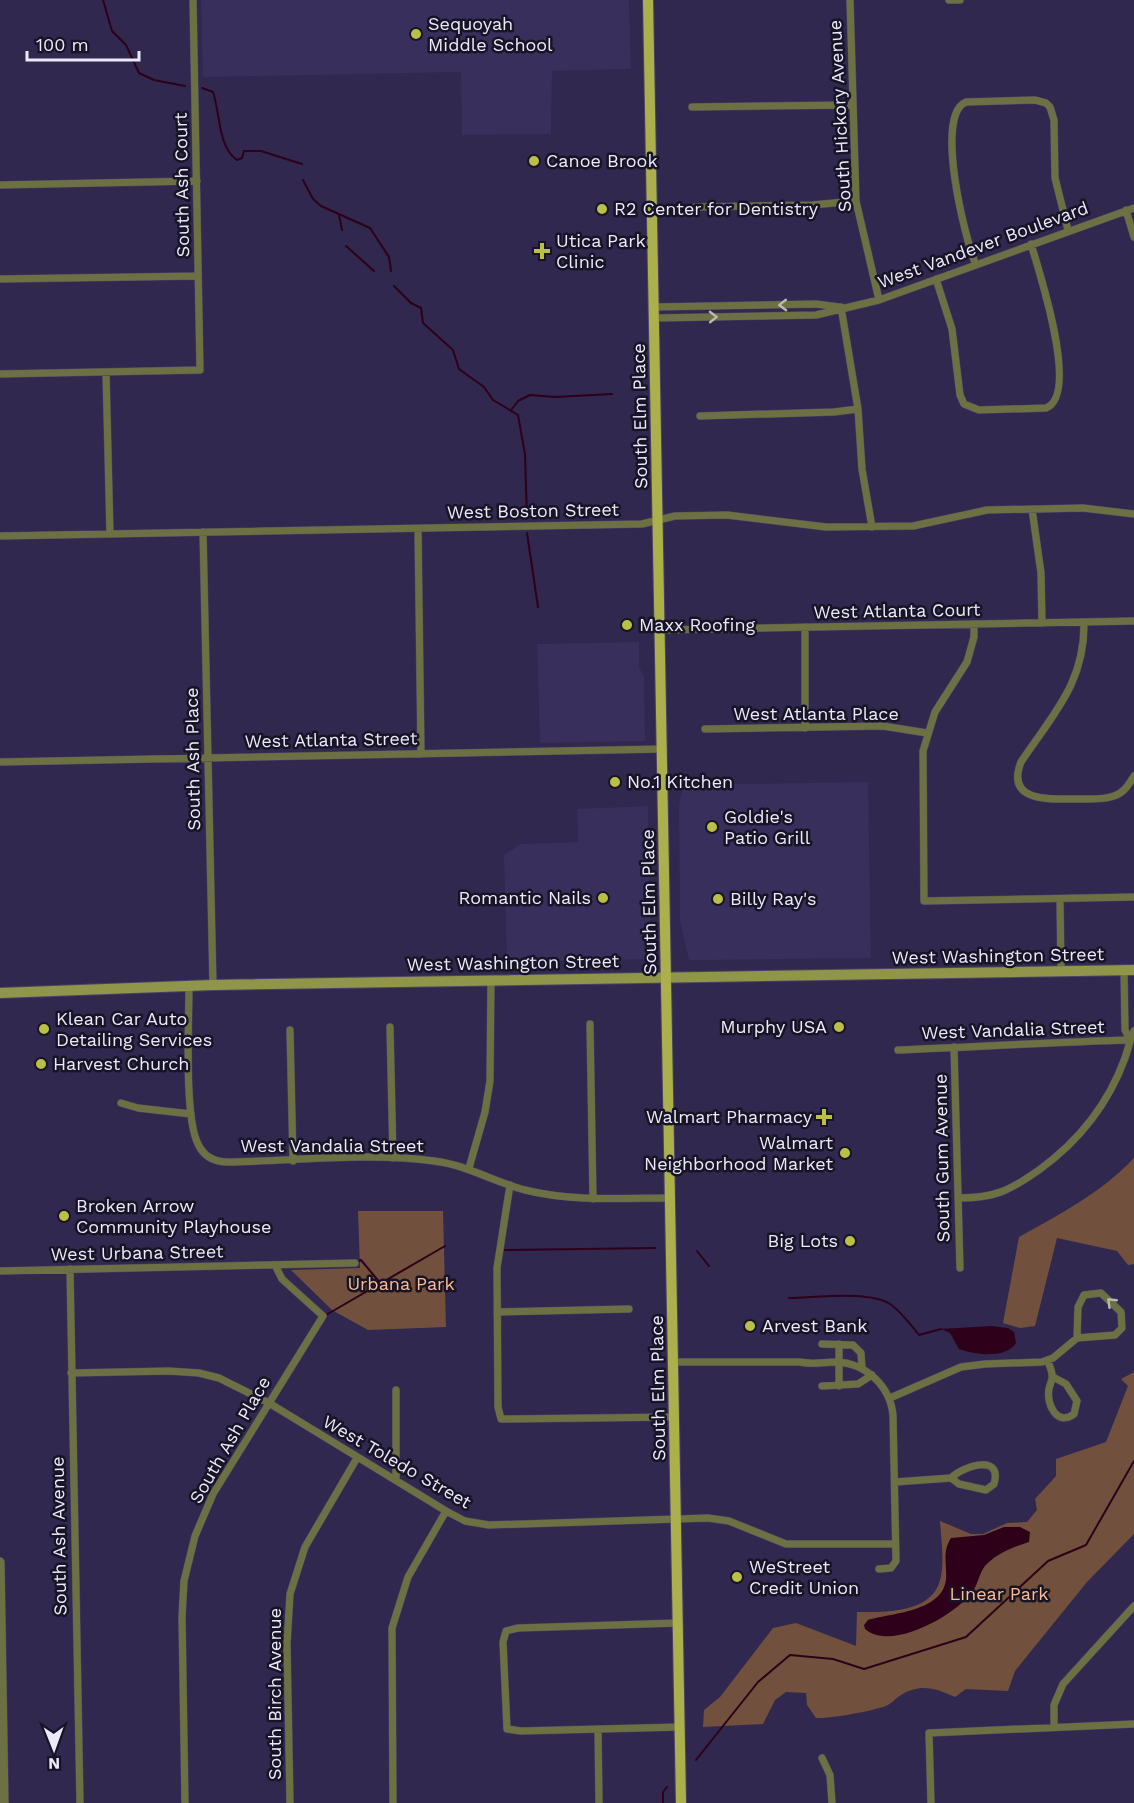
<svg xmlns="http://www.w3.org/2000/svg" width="1134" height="1803" font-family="'Work Sans',sans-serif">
	<rect width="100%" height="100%" fill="#30284e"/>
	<path fill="#392f5c" d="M201 0H629L631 69 552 71 551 134 462 135 461 72 203 77Z
		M639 642V667L644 677 645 741 540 743 537 644Z
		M868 782 871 958 689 960 680 920 679 805 683 785Z
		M648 806 651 959 507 962 504 855 521 844 578 842 577 809Z"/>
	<path fill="#71513d" d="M1134 1158V1264L1128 1265 1117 1251 1057 1238 1035 1326 1020 1328 1003 1323 1019 1237C1060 1214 1101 1193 1134 1158Z
		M358 1211H443L446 1327 368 1330 332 1310 291 1270 360 1268Z
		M1134 1372V1534L1087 1582 1015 1671 1008 1691 966 1689 955 1697C936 1688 920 1683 901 1695 896 1698 891 1704 886 1706 872 1711 830 1719 816 1718L807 1705 806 1693 786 1692 775 1700 763 1724 703 1727 704 1710 720 1697 773 1628 796 1623 856 1646 857 1612C881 1612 925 1614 938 1586 946 1568 941 1540 940 1521L971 1534H983L1007 1523 1027 1522 1037 1510 1035 1499 1056 1476V1459L1106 1442 1128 1386 1121 1379Z"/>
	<path fill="#2f0019" d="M991 1326 1008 1328 1014 1332 1016 1343C1006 1359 975 1355 959 1349L950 1333 941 1329Z
		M1004 1527H1020L1030 1532 1029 1542C1014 1547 1000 1552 988 1563 980 1569 979 1582 973 1591 956 1615 891 1652 865 1629L864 1625 868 1620C891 1613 943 1612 946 1579 947 1563 942 1552 951 1538L984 1535Z"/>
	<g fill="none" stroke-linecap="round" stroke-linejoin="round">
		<path stroke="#2f0019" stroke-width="2" d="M103 0 112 31 126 45 139 73 154 80 185 86
			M202 88 213 92C220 112 218 148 237 160L242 158 244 151H261L302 164
			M303 180 313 199 321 206 370 228 389 257 391 271
			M339 215 342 230
			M346 246 374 271
			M394 286 411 303 421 308 423 323 453 350 459 369 484 387 493 400 518 415 525 454 527 518
			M512 409 518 401 530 395 555 397 612 394
			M527 533 538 607
			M505 1250 655 1248
			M697 1251 709 1266
			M357 1262 361 1260 381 1284
			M789 1298C814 1298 869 1290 890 1304 898 1309 913 1327 919 1335L941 1329
			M326 1315 445 1246
			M696 1760 758 1682 790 1655 833 1659 864 1669 966 1637 1048 1561 1086 1545 1134 1461
			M663 1803V1792L667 1787"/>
		<defs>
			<path id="minor" d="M850 0 856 201 879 300
				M949 0H960
				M692 107 851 105
				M0 185 197 181
				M695 207 812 205 856 201
				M1126 210 1134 237
				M976 265C965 239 934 115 966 102L1035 100 1046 103 1050 107 1054 120 1055 178 1068 230
				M0 279 198 276
				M936 279 952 329 960 395 964 404 979 410 1046 408C1080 395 1039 271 1031 244
				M654 307 816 304 839 307
				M841 307 858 409 862 469 872 527
				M655 318 816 315 879 300 1134 208
				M106 372 110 534
				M0 374 200 370 193 0
				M700 416 834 412 858 409
				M1032 509 1041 573 1042 623
				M418 529 421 754
				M203 532 213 985
				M0 536 642 524 675 516 727 515 826 527 913 526 987 510 1083 508 1134 514
				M1084 622C1085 683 1053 714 1021 762 1005 803 1051 799 1076 799 1089 799 1103 800 1114 796 1124 793 1129 784 1134 776
				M974 624V637L967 662 935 712 923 751 924 901 1134 897
				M805 627V728
				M661 630 1134 621
				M705 729 883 726 927 733
				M0 762 662 749
				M1060 899 1061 971
				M1124 970 1125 1030 1130 1040
				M189 986C189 1022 184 1116 198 1144 204 1157 215 1162 228 1162 294 1161 370 1152 434 1161 467 1165 494 1182 525 1190 573 1202 623 1198 671 1198
				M590 1024 593 1199
				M390 1027 393 1158
				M290 1030 293 1161
				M954 1047 960 1268
				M898 1050C976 1047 1052 1042 1130 1040
				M121 1103 138 1108 191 1114
				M469 1168 485 1112 490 1081 491 980
				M510 1185 497 1268 498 1407 501 1419 675 1417
				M958 1198C995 1198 1009 1191 1039 1170 1079 1141 1108 1105 1125 1058 1128 1049 1130 1040 1134 1031
				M70 1269 80 1803
				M0 1271 355 1263
				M497 1312 629 1309
				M822 1344 853 1345 861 1353 862 1368
				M839 1344V1386
				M1048 1361C1049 1365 1052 1370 1052 1375 1053 1380 1050 1383 1049 1389 1046 1404 1057 1427 1074 1414L1077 1401 1066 1384 1053 1377
				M674 1362H799C815 1365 822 1362 836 1362 866 1363 890 1386 893 1415L896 1561 891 1568 879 1569
				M71 1373 169 1371 199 1373 219 1378 269 1403 446 1511 465 1521 489 1525 708 1518 729 1521 786 1544H895
				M822 1386 858 1384 872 1375
				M890 1398 961 1367 985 1364 1042 1362 1053 1358 1077 1338 1115 1335 1122 1328 1121 1312 1101 1293 1084 1295 1078 1307 1077 1338
				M396 1480V1390
				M895 1482 951 1478C963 1466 1003 1453 994 1484L986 1490 959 1484 951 1478
				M678 1623 518 1628 506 1631 503 1642 507 1729 521 1731 680 1727
				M1054 1727V1705L1063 1684 1134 1606
				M598 1729 599 1803
				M822 1758 830 1775 832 1803
				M185 1803 182 1617 184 1581 195 1536 213 1494 323 1316 282 1279 275 1265
				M290 1803 287 1644 290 1594 305 1547 357 1458
				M393 1803 392 1628 408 1577 446 1511
				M931 1803 929 1733 1134 1724"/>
			<path id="tertiary" d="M0 1562 4 1803"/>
			<path id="secondary" d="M0 993 213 985 1134 970"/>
			<path id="primary" d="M648 0 681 1803"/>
		</defs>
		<use href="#minor" stroke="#4a4366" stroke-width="8"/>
		<use href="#tertiary" stroke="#4a4366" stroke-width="10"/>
		<use href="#secondary" stroke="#4a4366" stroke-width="12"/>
		<use href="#primary" stroke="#4a4366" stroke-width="12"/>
		<use href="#minor" stroke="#6d7043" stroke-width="7"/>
		<use href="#tertiary" stroke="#6d7043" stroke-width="9"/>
		<use href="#secondary" stroke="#909549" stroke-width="10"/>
		<use href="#primary" stroke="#abb04c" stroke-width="10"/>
	</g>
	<defs><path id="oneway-chevron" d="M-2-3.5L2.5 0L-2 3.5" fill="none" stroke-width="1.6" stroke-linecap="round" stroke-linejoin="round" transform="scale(1.5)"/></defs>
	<g stroke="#b9b9b3">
		<use href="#oneway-chevron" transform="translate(783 305) rotate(179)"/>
		<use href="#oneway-chevron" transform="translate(713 317) rotate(-1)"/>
		<use href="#oneway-chevron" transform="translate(1111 1302) rotate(-136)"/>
	</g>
	<g fill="#bac045" stroke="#171425" stroke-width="2">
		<circle cx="416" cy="34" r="6"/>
		<circle cx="534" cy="161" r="6"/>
		<circle cx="602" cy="209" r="6"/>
		<path d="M539 242h6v6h6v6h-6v6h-6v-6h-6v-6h6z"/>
		<circle cx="627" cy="625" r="6"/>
		<circle cx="615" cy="782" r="6"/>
		<circle cx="712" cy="827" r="6"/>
		<circle cx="603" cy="898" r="6"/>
		<circle cx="718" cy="899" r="6"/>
		<circle cx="839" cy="1027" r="6"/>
		<circle cx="44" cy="1029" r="6"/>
		<circle cx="41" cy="1064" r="6"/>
		<path d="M821 1108h6v6h6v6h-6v6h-6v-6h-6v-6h6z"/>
		<circle cx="845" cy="1153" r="6"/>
		<circle cx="64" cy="1216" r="6"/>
		<circle cx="850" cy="1241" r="6"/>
		<circle cx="750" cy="1326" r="6"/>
		<circle cx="737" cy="1577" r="6"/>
	</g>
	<g text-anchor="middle" stroke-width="5" stroke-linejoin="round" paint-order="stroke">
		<g font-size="18" fill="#ece9fd" stroke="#171425" text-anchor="start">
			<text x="428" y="30">Sequoyah<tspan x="428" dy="21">Middle School</tspan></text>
			<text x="546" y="167">Canoe Brook</text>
			<text x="614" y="215">R2 Center for Dentistry</text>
			<text x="556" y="247">Utica Park<tspan x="556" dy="21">Clinic</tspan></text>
			<text x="639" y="631">Maxx Roofing</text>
			<text x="627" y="788">No.1 Kitchen</text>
			<text x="724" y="823">Goldie's<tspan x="724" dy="21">Patio Grill</tspan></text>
			<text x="591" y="904" text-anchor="end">Romantic Nails</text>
			<text x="730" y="905">Billy Ray's</text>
			<text x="56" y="1025">Klean Car Auto<tspan x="56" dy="21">Detailing Services</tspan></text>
			<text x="827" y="1033" text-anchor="end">Murphy USA</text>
			<text x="53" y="1070">Harvest Church</text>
			<text x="812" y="1123" text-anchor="end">Walmart Pharmacy</text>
			<text x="833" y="1149" text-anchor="end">Walmart<tspan x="833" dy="21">Neighborhood Market</tspan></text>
			<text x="76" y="1212">Broken Arrow<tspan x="76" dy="21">Community Playhouse</tspan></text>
			<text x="838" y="1247" text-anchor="end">Big Lots</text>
			<text x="762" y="1332">Arvest Bank</text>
			<text x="749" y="1573">WeStreet<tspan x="749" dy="21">Credit Union</tspan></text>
		</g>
		<g font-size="18" fill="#ece9fd" stroke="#171425">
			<text transform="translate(840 116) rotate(-93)" y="6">South Hickory Avenue</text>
			<text transform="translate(182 185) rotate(-91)" y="6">South Ash Court</text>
			<text transform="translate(983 245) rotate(-20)" y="6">West Vandever Boulevard</text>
			<text transform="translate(640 416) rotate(-91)" y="6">South Elm Place</text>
			<text transform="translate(533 511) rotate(-1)" y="6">West Boston Street</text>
			<text transform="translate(897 611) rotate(-1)" y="6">West Atlanta Court</text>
			<text x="816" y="720">West Atlanta Place</text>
			<text transform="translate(331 740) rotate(-1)" y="6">West Atlanta Street</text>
			<text transform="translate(193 759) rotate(-91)" y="6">South Ash Place</text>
			<text transform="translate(649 902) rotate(-91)" y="6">South Elm Place</text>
			<text transform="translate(998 956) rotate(-1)" y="6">West Washington Street</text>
			<text transform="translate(513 963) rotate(-1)" y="6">West Washington Street</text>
			<text transform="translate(1013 1030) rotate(-2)" y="6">West Vandalia Street</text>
			<text x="332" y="1152">West Vandalia Street</text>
			<text transform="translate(942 1158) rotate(-91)" y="6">South Gum Avenue</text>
			<text transform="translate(137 1253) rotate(-1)" y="6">West Urbana Street</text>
			<text transform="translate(658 1388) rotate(-91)" y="6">South Elm Place</text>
			<text transform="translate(230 1440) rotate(-60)" y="6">South Ash Place</text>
			<text transform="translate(397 1462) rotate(30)" y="6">West Toledo Street</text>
			<text transform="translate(59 1536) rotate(-91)" y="6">South Ash Avenue</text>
			<text transform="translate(275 1694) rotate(-90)" y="6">South Birch Avenue</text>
		</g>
		<g font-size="18" fill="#fdbb94" stroke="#171425">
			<text x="401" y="1290">Urbana Park</text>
			<text x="999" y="1600">Linear Park</text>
		</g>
	</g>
	<g transform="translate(54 1749) rotate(179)" stroke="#171425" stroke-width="4.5" paint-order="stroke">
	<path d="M0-4.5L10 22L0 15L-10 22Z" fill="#ece9fd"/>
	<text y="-9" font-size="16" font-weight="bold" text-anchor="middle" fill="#ece9fd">N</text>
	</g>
	<path d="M27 51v9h112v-9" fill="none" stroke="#ece9fd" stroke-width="3"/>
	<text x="36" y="51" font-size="18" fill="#ece9fd" stroke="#171425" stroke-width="4.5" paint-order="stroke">100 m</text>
</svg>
